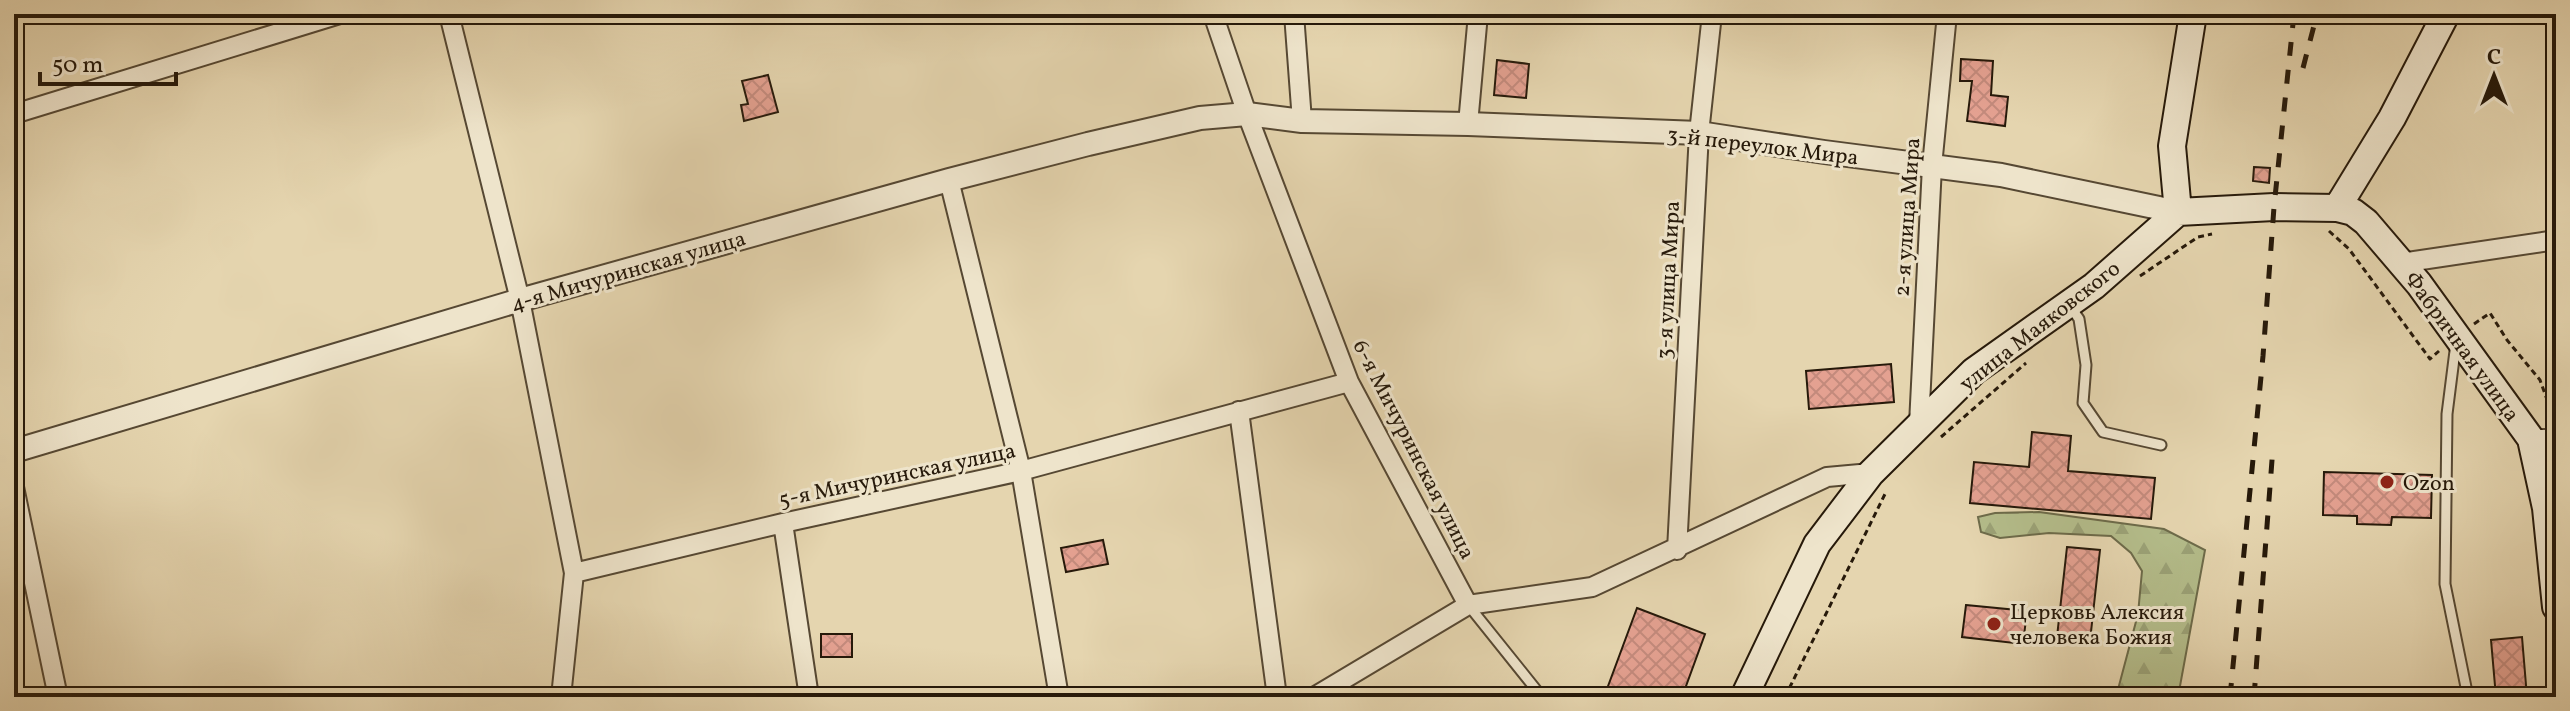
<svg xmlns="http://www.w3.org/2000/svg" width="2570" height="711" font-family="Vollkorn,serif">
	<defs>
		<pattern id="forest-firs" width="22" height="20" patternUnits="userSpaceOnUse" patternTransform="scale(2)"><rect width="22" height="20" fill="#b4bd8b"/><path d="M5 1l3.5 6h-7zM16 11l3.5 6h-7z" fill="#9ba277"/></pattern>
		<pattern id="building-cross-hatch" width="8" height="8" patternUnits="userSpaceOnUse" patternTransform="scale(2)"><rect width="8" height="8" fill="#e4a191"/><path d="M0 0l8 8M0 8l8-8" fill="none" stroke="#c38a7c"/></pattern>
	</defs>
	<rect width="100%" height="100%" fill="#e5d5af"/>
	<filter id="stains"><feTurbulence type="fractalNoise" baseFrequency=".0025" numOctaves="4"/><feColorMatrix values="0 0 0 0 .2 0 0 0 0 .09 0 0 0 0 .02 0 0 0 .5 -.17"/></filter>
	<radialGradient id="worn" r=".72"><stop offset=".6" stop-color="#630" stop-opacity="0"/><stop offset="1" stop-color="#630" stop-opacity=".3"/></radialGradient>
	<path fill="url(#forest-firs)" stroke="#6d6b4a" stroke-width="2" d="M2039 512 2164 529 2205 550 2178 697H2116L2138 614 2142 571 2131 553 2111 536 2049 533 2000 538 1981 532 1978 517 1995 513Z"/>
	<path fill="url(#building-cross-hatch)" stroke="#26190a" stroke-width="2" d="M1961 59 1993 61 1991 95 2008 97 2005 126 1967 121 1972 81H1960Z
		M1497 60 1529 64 1526 98 1494 95Z
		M768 75 778 112 744 121 741 105 748 104 742 81Z
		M2254 167 2270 168 2269 183 2253 181Z
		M1891 364 1894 402 1809 409 1806 371Z
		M2032 432 2071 436 2068 471 2155 478 2151 519 1970 503 1974 462 2029 467Z
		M2324 472 2432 475 2431 518 2392 517 2391 525 2357 524V516L2323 515Z
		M1103 540 1108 564 1066 572 1061 548Z
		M2067 547 2100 550 2090 641 2057 637Z
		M1966 605 2027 611 2023 644 1962 637Z
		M1637 608 1705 634 1682 697H1604Z
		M821 634H852V657H821Z
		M2522 637 2527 697H2496L2491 640Z"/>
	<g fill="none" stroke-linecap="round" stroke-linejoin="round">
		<defs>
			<path id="service" d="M2070 306 2079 319 2086 365 2083 403 2103 432 2161 445
				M2456 343 2447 414 2445 584 2468 697
				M1469 606 1542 697"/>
			<path id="minor" d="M449 14 520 300 574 573 561 697
				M1213 14 1247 114 1349 382 1468 605
				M1294 14 1302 121
				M14 114 340 14
				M1468 124 1478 14
				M949 180 1021 471 1059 697
				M2401 263 2556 240
				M1239 411 1277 697
				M1919 424 1932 166 1947 14
				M2531 439H2556
				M14 487 58 697
				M783 523 809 697
				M1677 550 1699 133 1712 14
				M574 573 783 523 1021 471 1349 382
				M1314 697 1468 605 1592 587 1827 477 1871 473"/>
			<path id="tertiary" d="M14 451 520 300 949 180 1088 144 1200 118 1247 114 1302 121 1468 124 1699 133 1824 152 2001 175 2178 212"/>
			<path id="secondary" d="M2337 208 2392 118 2446 14
				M2178 212 2172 146 2193 14
				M1744 697 1817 544 1871 473 1974 371 2094 286 2178 212 2274 207 2337 208 2353 212 2366 222 2419 284 2531 439 2546 508 2556 607"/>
		</defs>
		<use href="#service" stroke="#564833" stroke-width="13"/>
		<use href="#minor" stroke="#564833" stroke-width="22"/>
		<use href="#tertiary" stroke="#564833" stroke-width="26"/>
		<use href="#secondary" stroke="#26190a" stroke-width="30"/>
		<path stroke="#26190a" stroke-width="3" stroke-dasharray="6 4" stroke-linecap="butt" d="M2329 231 2349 249 2430 359 2439 351
			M2140 276 2198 237 2212 234
			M2474 324 2490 313 2507 340 2540 380 2555 422
			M1941 437 2026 363
			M1785 697 1886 492"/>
		<use href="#service" stroke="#eee4cb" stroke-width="9"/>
		<use href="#minor" stroke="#eee4cb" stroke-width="18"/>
		<use href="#tertiary" stroke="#eee4cb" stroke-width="22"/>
		<use href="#secondary" stroke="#eee4cb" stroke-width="26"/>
		<path stroke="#26190a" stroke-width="5" stroke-dasharray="14 14" stroke-linecap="butt" d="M2303 68 2317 14
			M2230 697 2263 356 2274 207 2294 14
			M2254 697 2273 447"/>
	</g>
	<g fill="#8f2418" stroke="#eee4cb" stroke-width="3">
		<circle cx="2387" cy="482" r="8"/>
		<circle cx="1994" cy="624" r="8"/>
	</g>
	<g text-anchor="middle" stroke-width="6" stroke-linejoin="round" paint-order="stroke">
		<g font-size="22" fill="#26190a" stroke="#eee4cb">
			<text transform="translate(1763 145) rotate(7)" y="8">3-й переулок Мира</text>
			<text transform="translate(1906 217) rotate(-86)" y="8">2-я улица Мира</text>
			<text transform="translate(628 270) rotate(-16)" y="8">4-я Мичуринская улица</text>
			<text transform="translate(1667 280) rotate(-87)" y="8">3-я улица Мира</text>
			<text transform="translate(2039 325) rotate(-38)" y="8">улица Маяковского</text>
			<text transform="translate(2463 346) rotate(54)" y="8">Фабричная улица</text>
			<text transform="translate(1415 449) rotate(63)" y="8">6-я Мичуринская улица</text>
			<text transform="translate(897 474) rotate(-12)" y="8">5-я Мичуринская улица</text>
		</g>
		<g font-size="22" fill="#26190a" stroke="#eee4cb" text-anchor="start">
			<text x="2403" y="490">Ozon</text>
			<text x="2010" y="619">Церковь Алексия<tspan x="2010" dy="25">человека Божия</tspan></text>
		</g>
	</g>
	<rect width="2570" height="711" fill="none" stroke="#e5d5af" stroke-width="48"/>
	<rect x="16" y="16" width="2538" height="679" fill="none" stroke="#26190a" stroke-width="4"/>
	<rect x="24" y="24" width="2522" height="663" fill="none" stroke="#26190a" stroke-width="2"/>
	<g transform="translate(2494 76)" stroke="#eee4cb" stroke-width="6" paint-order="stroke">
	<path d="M0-6L14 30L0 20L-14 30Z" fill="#26190a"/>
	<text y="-12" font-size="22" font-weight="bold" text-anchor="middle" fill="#26190a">С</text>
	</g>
	<path d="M40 72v12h136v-12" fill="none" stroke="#26190a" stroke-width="4"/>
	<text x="52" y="72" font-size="24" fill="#26190a" stroke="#eee4cb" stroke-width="6" paint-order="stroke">50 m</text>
	<rect width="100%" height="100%" filter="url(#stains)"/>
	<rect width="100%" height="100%" fill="url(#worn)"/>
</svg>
